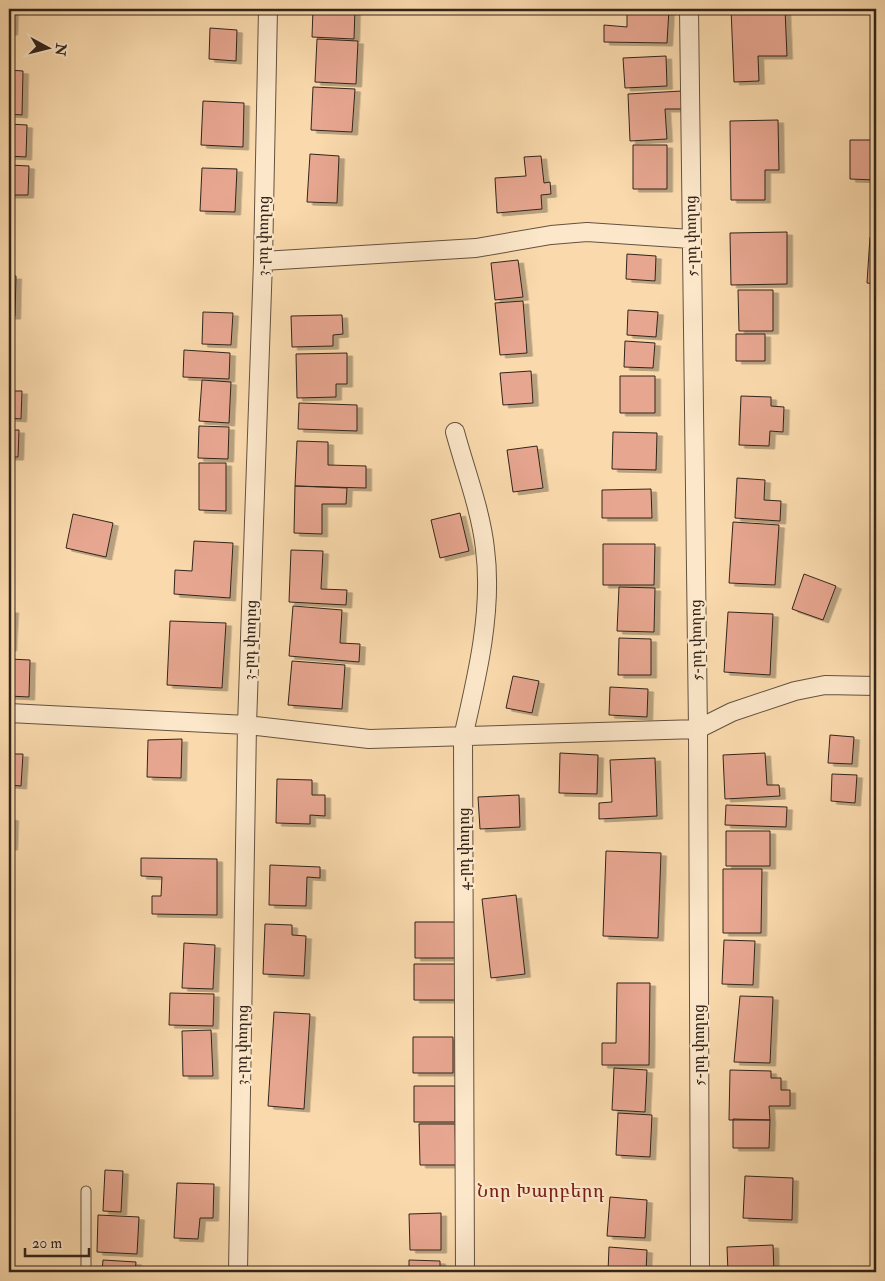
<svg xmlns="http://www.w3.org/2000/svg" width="885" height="1281" font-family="'IM FELL Double Pica','Noto Serif Armenian',serif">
	<defs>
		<filter id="shadow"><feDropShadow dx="5.5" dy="3" stdDeviation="0" flood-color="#0004"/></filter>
	</defs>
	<rect width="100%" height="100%" fill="#fadaad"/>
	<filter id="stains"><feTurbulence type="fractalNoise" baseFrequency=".004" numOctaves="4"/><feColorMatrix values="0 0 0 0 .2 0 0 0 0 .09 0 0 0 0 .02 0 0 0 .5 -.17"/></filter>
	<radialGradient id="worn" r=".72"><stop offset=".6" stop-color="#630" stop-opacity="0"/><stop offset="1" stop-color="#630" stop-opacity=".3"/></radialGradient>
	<path fill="#e7a690" stroke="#32241a" filter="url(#shadow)" d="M9 9H13L12 32H9Z
		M313 9H355L354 39 312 37Z
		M627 9H669L667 43 604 42V25L627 27Z
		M731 9H785L787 56H758L759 81 734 82Z
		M210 28 237 30 236 61 209 59Z
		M317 39 358 41 356 84 315 82Z
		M666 56 667 86 625 88 623 58Z
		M9 70 23 71 22 115 9 114Z
		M313 87 355 89 352 132 311 130Z
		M682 91 683 109H665L667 139 630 141 628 94Z
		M203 101 244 103 243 147 201 145Z
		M778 120 779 170H765V200H731L730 121Z
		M9 124 27 125 26 157 9 156Z
		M850 140H876V180L850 179Z
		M633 145H667V189H633Z
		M310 154 339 156 337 203 307 202Z
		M541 156 544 183 550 182 551 194 541 195 542 209 497 213 495 178 526 176 524 157Z
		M9 165 29 166 28 195H9Z
		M202 168 237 169 235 212 200 211Z
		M787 232V284L731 285 730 233Z
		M870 237H876V284L867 283Z
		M627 254 656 256 655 281 626 279Z
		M518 260 523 297 495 300 491 263Z
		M9 276H16L15 316H9Z
		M738 290H773V331H739Z
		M523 301 527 353 500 355 495 303Z
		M628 310 658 312 656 337 627 335Z
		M203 312 233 313 231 345 202 344Z
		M342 315 343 334 333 335V346L292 347 291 316Z
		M736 334H765V361H736Z
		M625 341 655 343 653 368 624 367Z
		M184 350 230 353 229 379 183 377Z
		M347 353V384H336V397L297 398 296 354Z
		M531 371 533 403 503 405 500 373Z
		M620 376H655V413H620Z
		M202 380 231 382 229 423 199 421Z
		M9 391H22L21 419 9 418Z
		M741 396 771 397V406L784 407 783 432 770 431 769 446 739 445Z
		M299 403 357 405V431L298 429Z
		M199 426 229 427 228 459 198 458Z
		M9 430H19L18 457H9Z
		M613 432 657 433 656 470 612 469Z
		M297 441 328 442V465L366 466V488L295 486Z
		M537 446 543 488 513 492 507 450Z
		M199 463H226V511L199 510Z
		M737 478 765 480 764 500 781 501 780 521 735 518Z
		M295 486 347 488 346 504H322V534L294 533Z
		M651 489 652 518H602V490Z
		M460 513 469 551 440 558 431 520Z
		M73 514 113 523 106 557 66 548Z
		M733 522 779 525 775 585 729 583Z
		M194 541 233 543 230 598 174 594 175 570 192 571Z
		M603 544H655L654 585H603Z
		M291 550 323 551 321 589 347 590 346 605 289 602Z
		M804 574 836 586 823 620 792 609Z
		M619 587 655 588 654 632 617 631Z
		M293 606 342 610 340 643 360 644 359 662 289 656Z
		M9 610H13L11 648H9Z
		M728 612 773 614 770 675 724 672Z
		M170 621 226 623 222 688 167 685Z
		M619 638 651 639V675H618Z
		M9 659 30 660 29 697 9 696Z
		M292 661 345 665 342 709 288 705Z
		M513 676 539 681 532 713 506 708Z
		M610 687 648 689 647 717 609 715Z
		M830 735 854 737 852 764 828 763Z
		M182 739 181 778 147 777 148 740Z
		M560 753 598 755 597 794 559 793Z
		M765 753 767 785H779L780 796 725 799 723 755Z
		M9 754H23L21 786 9 785Z
		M655 758 657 816 599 819V803L612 802 610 760Z
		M832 774 857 775 855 803 831 801Z
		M277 779 312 780V795H325V816L310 815V824L276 823Z
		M519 795 520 827 480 829 478 797Z
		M726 805 787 807 786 827 725 825Z
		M9 817 13 818 12 847H9Z
		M726 831H770V866H726Z
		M606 851 661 853 658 938 603 936Z
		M141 858 217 859V915L152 914V896H161L162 877 141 876Z
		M270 865 320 867V878L307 877 306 906 269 905Z
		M723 869H762L761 933H723Z
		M516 895 525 974 491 978 482 899Z
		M415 922H456V958H415Z
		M265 924 292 925V935L306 936 304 976 263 974Z
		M724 940 755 941 753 985 722 984Z
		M184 943 215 945 213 989 182 988Z
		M414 964H455V1000H414Z
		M617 983H650L649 1065H602V1043H616Z
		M170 993 214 994 213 1026 169 1025Z
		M740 996 773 997 770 1063 734 1062Z
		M274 1012 310 1014 304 1109 268 1106Z
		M211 1030 213 1076H183L182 1031Z
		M413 1037H453V1073H413Z
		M614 1068 647 1070 645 1112 612 1110Z
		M730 1070 771 1071V1078H781V1090H790V1106H769L770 1120H729Z
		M414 1086H455V1122H414Z
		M618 1113 652 1115 650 1157 616 1155Z
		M733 1119 770 1120 769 1148H733Z
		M419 1124H455L456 1165H420Z
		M105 1170 123 1171 121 1212 103 1211Z
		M745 1176 793 1178 792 1220 743 1218Z
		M177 1183 214 1184 213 1218H200L198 1239 174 1238Z
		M610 1197 647 1200 645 1238 607 1236Z
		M441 1213V1250H410L409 1214Z
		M98 1215 139 1217 137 1254 97 1252Z
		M773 1245 774 1272H728L727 1247Z
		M609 1247 647 1250 646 1272H608Z
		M103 1260 136 1262 135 1272H102Z
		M409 1260 440 1261V1272H409Z"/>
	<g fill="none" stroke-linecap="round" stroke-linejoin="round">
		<defs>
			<path id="lane" d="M86 1272V1191"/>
			<path id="street" d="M689 9 698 729 700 1272
				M263 261 476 248 551 235 587 232 691 239
				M455 432C465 469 481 511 485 549 493 610 477 677 463 737L465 1272
				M9 713 247 725 369 739 698 729 732 712 795 691 825 685 876 686
				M238 1272 247 725 263 261 268 9"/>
		</defs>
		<use href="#lane" stroke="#64523f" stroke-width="11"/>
		<use href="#street" stroke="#64523f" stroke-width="20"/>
		<use href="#lane" stroke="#fce7ca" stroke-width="9"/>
		<use href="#street" stroke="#fce7ca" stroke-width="18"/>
	</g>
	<g text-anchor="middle" stroke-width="4.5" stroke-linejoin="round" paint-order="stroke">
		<g font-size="15" fill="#32241a" stroke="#fce7ca">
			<text transform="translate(263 236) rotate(-89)" y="5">3-րդ փողոց</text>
			<text transform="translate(691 236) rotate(-91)" y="5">5-րդ փողոց</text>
			<text transform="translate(250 640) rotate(-88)" y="5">3-րդ փողոց</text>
			<text transform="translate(696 640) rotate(-91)" y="5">5-րդ փողոց</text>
			<text transform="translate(464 849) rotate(-90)" y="5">4-րդ փողոց</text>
			<text transform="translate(242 1045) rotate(-89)" y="5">3-րդ փողոց</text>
			<text transform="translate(699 1045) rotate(-90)" y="5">5-րդ փողոց</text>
		</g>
		<g font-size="18" letter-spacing="1" fill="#7a1f14" stroke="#fce7ca">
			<text x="541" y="1197">Նոր Խարբերդ</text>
		</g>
	</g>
	<rect width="885" height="1281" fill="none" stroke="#fadaad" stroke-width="30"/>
	<rect x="10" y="10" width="865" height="1261" fill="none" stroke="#32241a" stroke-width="2.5"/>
	<rect x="15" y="15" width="855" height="1251" fill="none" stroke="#32241a"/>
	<g transform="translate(48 48) rotate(97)" stroke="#fce7ca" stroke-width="4" paint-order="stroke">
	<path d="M0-4L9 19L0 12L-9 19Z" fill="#32241a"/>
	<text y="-8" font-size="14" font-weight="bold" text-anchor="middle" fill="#32241a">N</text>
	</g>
	<path d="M25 1248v8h64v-8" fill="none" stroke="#32241a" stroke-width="2.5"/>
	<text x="32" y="1248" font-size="15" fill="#32241a" stroke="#fce7ca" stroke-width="4" paint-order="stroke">20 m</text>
	<rect width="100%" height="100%" filter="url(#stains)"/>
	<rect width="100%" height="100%" fill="url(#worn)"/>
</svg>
